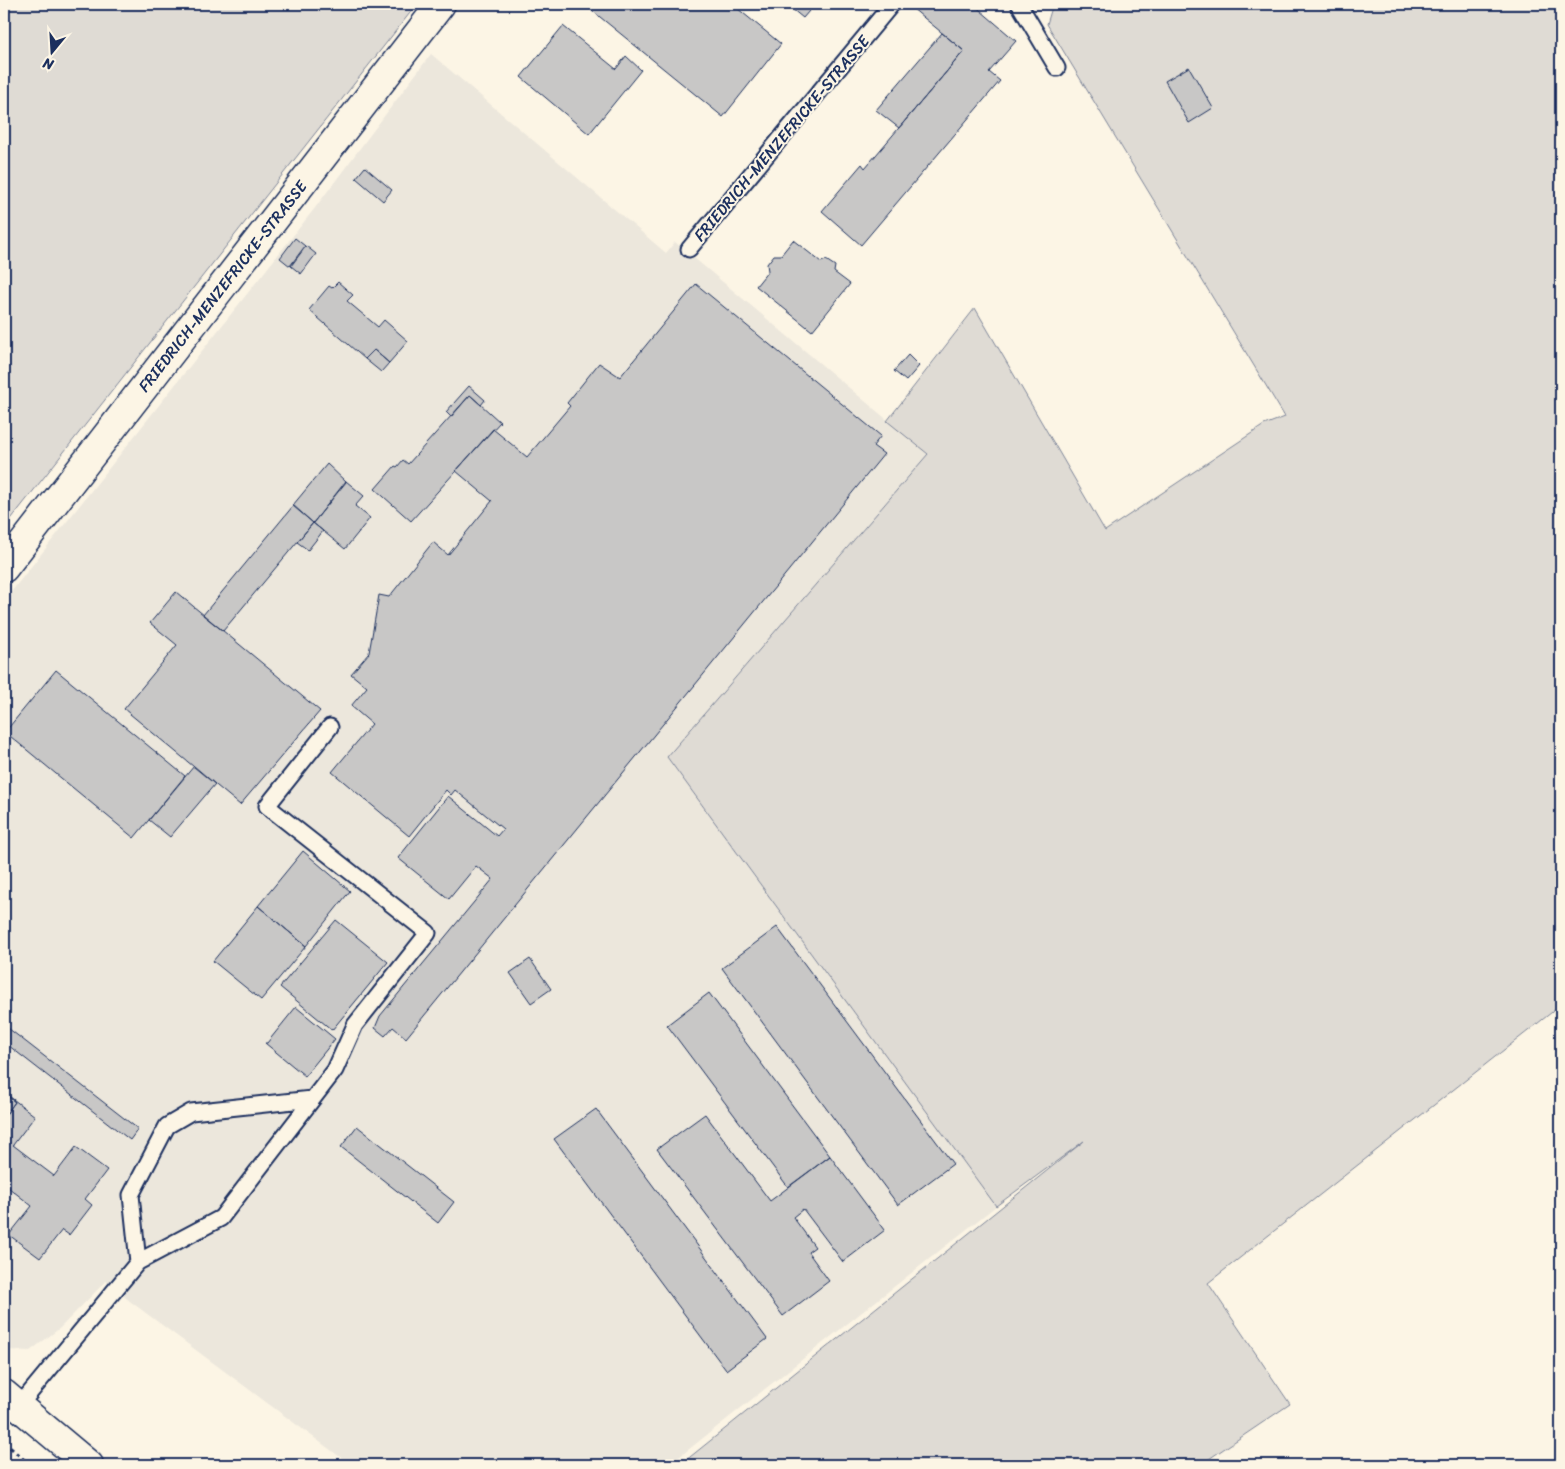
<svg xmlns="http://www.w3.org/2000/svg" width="1565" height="1469" font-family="Sriracha,sans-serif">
	<rect width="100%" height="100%" fill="#fcf5e5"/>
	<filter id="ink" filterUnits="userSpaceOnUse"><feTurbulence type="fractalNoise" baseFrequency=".02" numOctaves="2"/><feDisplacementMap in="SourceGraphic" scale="10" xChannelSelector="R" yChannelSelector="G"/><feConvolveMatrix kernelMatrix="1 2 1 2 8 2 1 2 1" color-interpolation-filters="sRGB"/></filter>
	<g filter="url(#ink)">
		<path fill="#ece7dc" d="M431 54 666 253 675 242 928 454 667 757 996 1206 669 1465H351L131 1302 106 1281 60 1328 30 1351 7 1350 4 1348V601L315 208Z"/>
		<path fill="#dfdbd4" stroke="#7d8599" d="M4 4H417L4 528Z
			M1053 4H1561V1005L1208 1283 1290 1404 1203 1463 1204 1465H680L1084 1141 996 1206 667 757 928 454 887 421 975 308 1105 531 1264 425 1285 417 1047 24Z"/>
		<path fill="#c8c7c6" stroke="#1b2f5e" d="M584 4H732L781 44 723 117Z
			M786 4H815L803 18Z
			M916 4H973L1016 41 989 72 1000 81 861 245 822 211 862 164 865 168 964 51 912 8Z
			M563 26 616 69 626 56 641 70 589 134 521 77Z
			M942 33 964 51 899 128 876 110Z
			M1189 67 1213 108 1189 123 1165 81Z
			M365 167 392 190 383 201 356 178Z
			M295 238 305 246 290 266 280 258Z
			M793 240 821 262 826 260 835 266 834 272 850 284 812 331 756 286 768 271 767 264 774 255H781Z
			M306 246 316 254 301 274 291 266Z
			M338 282 353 295 347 301 378 327 384 320 408 341 389 363 374 350 365 359 309 310 329 286 332 288Z
			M696 284 881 436 873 446 884 454 406 1038 393 1027 385 1036 375 1028 380 1016 493 879 476 866 449 899 398 858 448 796 497 836 503 829 455 790 451 795 446 790 409 836 332 772 372 724 351 706 367 687 351 674 369 653 379 595 389 597 433 542 448 555 492 501 456 471 493 429 527 457 570 406 567 403 599 363 620 377Z
			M374 350 389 363 381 372 365 359Z
			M908 355 919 366 906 381 894 371Z
			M469 386 485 400 481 405 470 395 451 417 446 412Z
			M470 395 500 422 411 521 375 489 395 466 397 467 403 460 408 464Z
			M327 464 346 482 313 523 293 505Z
			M346 481 364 496 355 506 370 518 345 549 313 523Z
			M293 506 313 523 223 631 203 615Z
			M313 523 323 531 308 550 297 542Z
			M176 592 320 711 240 805 124 709 177 645 150 623Z
			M56 670 185 776 134 838 5 732Z
			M194 766 215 784 170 837 149 820Z
			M303 851 350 891 306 946 258 906Z
			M258 906 306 946 261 1000 213 961Z
			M336 920 388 962 332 1030 280 987Z
			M777 927 953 1164 898 1205 722 968Z
			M530 959 551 989 531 1003 510 973Z
			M709 993 830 1156 788 1187 667 1025Z
			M296 1007 335 1039 305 1076 265 1043H267Z
			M4 1025 138 1129 130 1140 4 1042Z
			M5 1093 35 1116 13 1145 54 1176 76 1147 107 1170 85 1199 92 1205 69 1235 62 1230 40 1258 9 1235 32 1206 4 1184V1117L15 1102Z
			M4 1094 15 1102 4 1117Z
			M596 1109 767 1339 726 1370 554 1139Z
			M705 1114 770 1201 830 1156 885 1230 843 1262 803 1209 793 1217 815 1247 808 1252 829 1281 783 1316 657 1149Z
			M357 1126 454 1202 438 1223 341 1147Z"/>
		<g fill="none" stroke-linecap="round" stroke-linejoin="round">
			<defs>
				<path id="lane" d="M1019 4 1057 68
					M689 249 892 4
					M138 1262 131 1195 167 1126 191 1112 312 1099
					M19 1406 138 1262 221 1218 335 1070 355 1025 428 933 267 806 330 727"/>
				<path id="street" d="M4 568 441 4"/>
				<path id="secondary" d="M4 1394 89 1465"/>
			</defs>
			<use href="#lane" stroke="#1b2f5e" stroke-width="19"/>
			<use href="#street" stroke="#1b2f5e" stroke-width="31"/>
			<use href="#secondary" stroke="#1b2f5e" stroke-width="31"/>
			<path stroke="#1b2f5e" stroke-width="3" stroke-dasharray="4 4" stroke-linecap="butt" d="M4 1442 30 1465"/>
			<use href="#lane" stroke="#fcf5e5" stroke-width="15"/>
			<use href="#street" stroke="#fcf5e5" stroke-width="28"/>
			<use href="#secondary" stroke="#fcf5e5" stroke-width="28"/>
		</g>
	</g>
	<g text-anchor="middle" stroke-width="4" stroke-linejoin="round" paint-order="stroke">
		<g font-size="16" fill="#1b2f5e" stroke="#fcf5e5">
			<text transform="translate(781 138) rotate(-50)" y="6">FRIEDRICH-MENZEFRICKE-STRASSE</text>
			<text transform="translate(222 286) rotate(-52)" y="6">FRIEDRICH-MENZEFRICKE-STRASSE</text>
		</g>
	</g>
	<rect width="1565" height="1469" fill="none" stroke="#fcf5e5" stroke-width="20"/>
	<rect x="10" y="10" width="1545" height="1449" fill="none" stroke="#1b2f5e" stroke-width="2" filter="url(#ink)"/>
	<g transform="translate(52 52) rotate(198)" stroke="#fcf5e5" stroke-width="4" paint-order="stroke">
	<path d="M0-4L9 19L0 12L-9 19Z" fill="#1b2f5e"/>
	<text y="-8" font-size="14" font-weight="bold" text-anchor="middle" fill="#1b2f5e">N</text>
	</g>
</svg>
